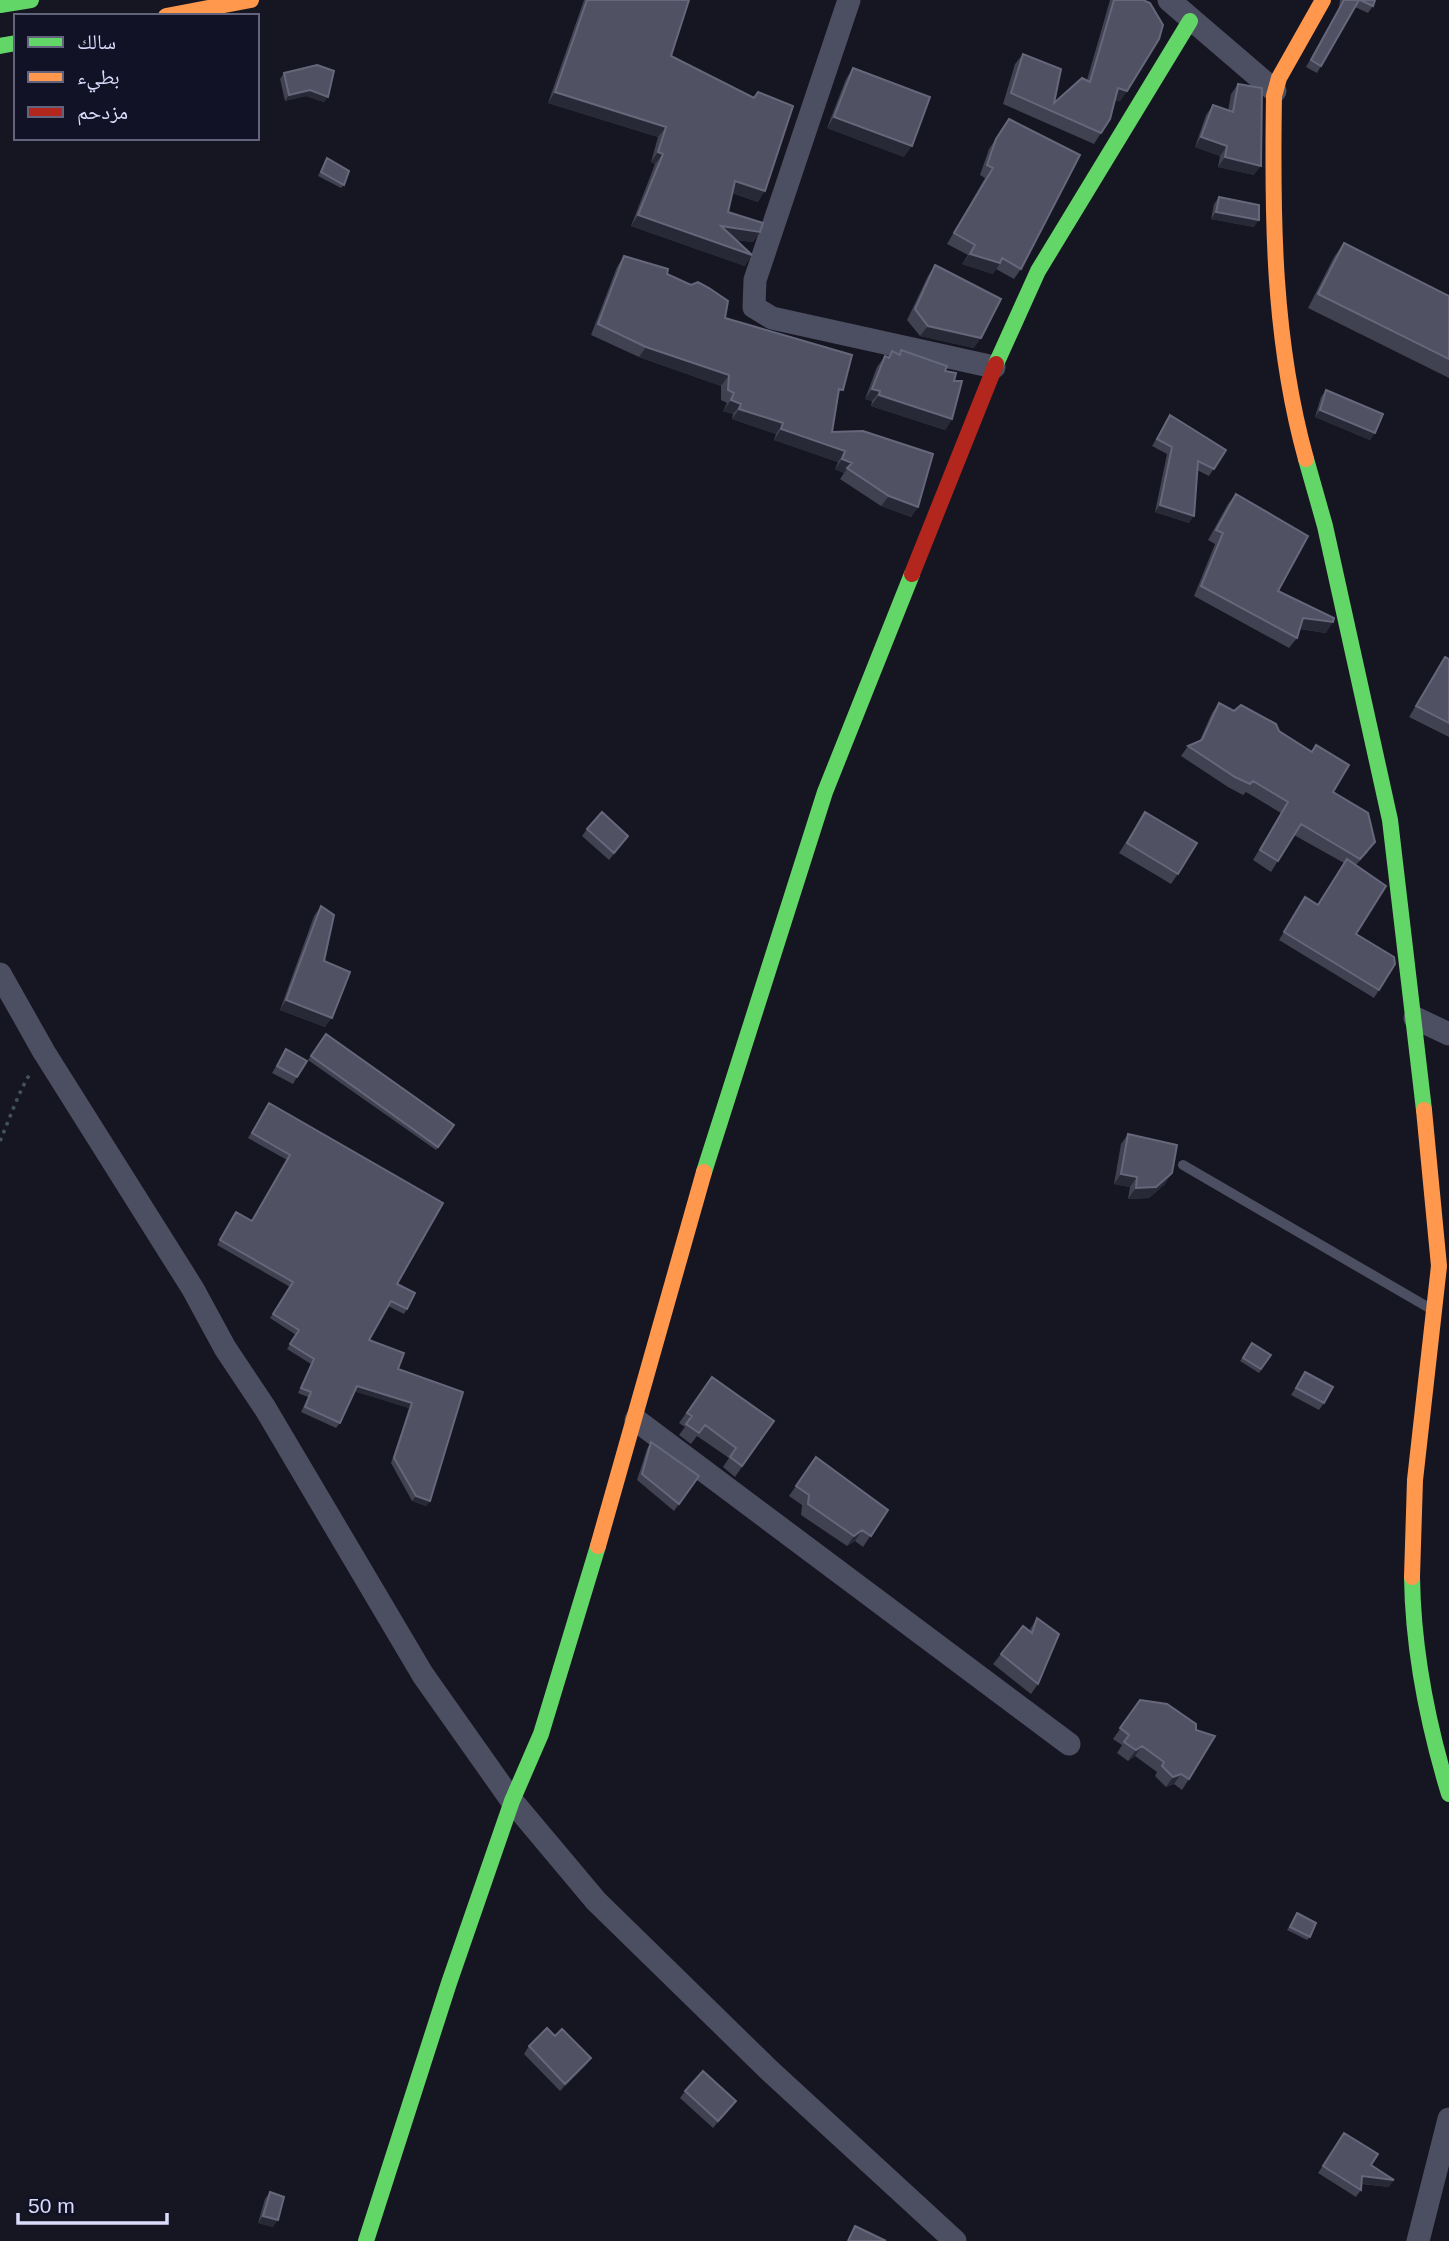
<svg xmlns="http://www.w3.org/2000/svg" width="1449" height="2241" font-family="Helvetica,'Noto Naskh Arabic',sans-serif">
	<rect width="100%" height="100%" fill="#161622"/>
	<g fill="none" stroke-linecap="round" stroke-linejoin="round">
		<path stroke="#44525b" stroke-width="3.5" stroke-dasharray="3.5 5" stroke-linecap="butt" d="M0 1141C10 1118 18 1093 31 1072"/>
		<path stroke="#4c4e61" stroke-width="10" d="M1183 1165 1431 1309"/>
		<path stroke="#4c4e61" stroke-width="23" d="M849 0 755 280 754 307 772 318 994 367
			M1169 0 1275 91
			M0 974 44 1052 193 1289 225 1348 265 1408 423 1675 512 1801 596 1901 769 2070 955 2241
			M1415 1018 1449 1034
			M636 1420 1069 1744
			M1418 2241 1449 2119"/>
		<path stroke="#63d668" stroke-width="16" d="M0 5 31 0
			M0 46 16 43
			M996 364 1038 271 1190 21
			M1306 459 1325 526 1390 820 1424 1110
			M704 1172 825 792 912 574
			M1412 1577C1413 1649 1428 1725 1449 1794
			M366 2241 449 1983 512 1801 541 1734 598 1546"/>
		<path stroke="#ff974d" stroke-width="16" d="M166 16 251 0
			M1306 459C1273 340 1272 219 1274 96L1279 78 1323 0
			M598 1546 704 1172
			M1412 1577 1415 1480 1439 1266 1424 1110"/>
		<path stroke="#b3261e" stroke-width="16" d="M912 574 996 364"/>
	</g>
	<path fill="#404151" d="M584 0H689L671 56 753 98 758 92V202L732 193 728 212 760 232 753 242 736 240 745 266 631 226 655 164 651 162 658 137 548 103Z
		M1110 0H1143L1127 91 1120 101 1115 100 1101 133 1094 144 1003 104 1015 64 1023 54 1054 103 1087 80Z
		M1340 0H1375L1373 6 1368 13 1355 7 1317 73 1306 67 1339 9Z
		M853 68 904 157 827 128 846 79Z
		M284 73 328 97 324 102 306 96 285 101 280 79Z
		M1238 84 1254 175 1218 167 1220 156 1195 147 1206 115 1213 105 1228 111 1231 94Z
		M1009 119 1021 269 1014 279 996 269 993 274 962 264 968 255 947 244 985 178 980 175 989 149Z
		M327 158 344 185 341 188 318 176Z
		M1219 197 1254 227 1211 219 1214 204Z
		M1344 243 1449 296V378L1308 308 1334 257Z
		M624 256 667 274 725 318 838 397 832 432 918 507 911 517 881 506 840 479 844 473 835 469 838 462 774 440 776 434 732 419 733 414 723 411 727 403 721 400V386L639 357 591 335 617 267Z
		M935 265 974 348 920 336 907 320 928 276Z
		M901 350 945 371 954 381 952 419 945 430 871 406 872 401 865 399 877 367 885 356 888 357 892 351 898 354Z
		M1326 390 1375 433 1370 440 1315 417 1321 397Z
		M1170 415 1226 450 1209 476 1197 470 1189 523 1155 512 1167 454 1152 446Z
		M1236 494 1278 591 1326 633 1300 629 1297 638 1289 648 1194 596 1215 544 1208 540 1228 504Z
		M1445 657 1449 659V737L1409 717Z
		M1219 703 1279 731 1311 751 1316 745 1333 792 1368 852 1356 865V934L1379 990 1374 998 1279 940 1305 897 1317 905 1344 863 1294 835 1271 872 1253 860 1281 813 1246 792 1243 795 1228 787 1181 756 1188 746 1199 742 1212 713Z
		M1145 812 1178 874 1171 884 1119 853Z
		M587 829 628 836 609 860 582 836Z
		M321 906 324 961 325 1027 280 1010 314 916Z
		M326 1034 454 1125 436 1150 308 1060Z
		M286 1049 297 1077 293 1084 272 1073Z
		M266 1107 397 1284 407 1309 404 1314 388 1306 369 1340 398 1369 463 1392 430 1501 426 1506 412 1501 391 1463 409 1408 354 1391 340 1423 336 1428 301 1412 308 1397 298 1393 311 1364 287 1349 296 1335 270 1318 290 1287 217 1245 236 1212 252 1221 287 1160 248 1138Z
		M1128 1134 1165 1184 1149 1198 1128 1199 1130 1187 1114 1184 1121 1144Z
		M1252 1343 1271 1355 1259 1373 1240 1361Z
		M1305 1372 1324 1403 1319 1410 1291 1395Z
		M712 1377 774 1421 735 1477 723 1467 729 1458 697 1436 691 1444 679 1435 685 1427 679 1423Z
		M651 1442 699 1476 674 1511 637 1480 647 1449Z
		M816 1457 888 1510 863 1547 855 1541 847 1546 801 1515 802 1505 789 1496Z
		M1037 1618 1038 1684 1031 1694 993 1664 1001 1654 1029 1631Z
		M1140 1700 1189 1779 1182 1790 1174 1784 1166 1787 1155 1776 1157 1772 1135 1756 1128 1761 1117 1753 1122 1745 1113 1739Z
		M1297 1913 1310 1937 1307 1940 1287 1930Z
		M555 2036 591 2058 586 2065 560 2091 524 2054 529 2046Z
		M685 2091 736 2101 731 2108 713 2128 680 2098Z
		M1344 2133 1371 2165 1389 2187 1362 2184 1361 2190 1356 2197 1318 2173Z
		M270 2192 273 2227 258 2223 265 2199Z"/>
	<path fill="#282936" d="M1118 88 1127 91 1120 101 1111 99Z
		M310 90 328 97 324 102 306 96 285 101 289 95Z
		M555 92 666 127 658 137 548 103Z
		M834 117 912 146 904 157 827 128Z
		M1201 137 1227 146 1220 156 1195 147Z
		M658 152 663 154 655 164 651 162Z
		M1225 157 1261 166 1254 175 1218 167Z
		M735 181 765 191 758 202 727 191Z
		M1216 212 1259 220 1254 227 1211 219Z
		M638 215 752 255 745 266 631 226Z
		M721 226 760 232 753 242 714 237Z
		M970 254 1000 263 993 274 962 264Z
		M928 326 981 338 974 348 920 336Z
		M646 347 729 375 721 386 639 357Z
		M872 389 880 391 872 401 865 399Z
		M879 395 952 419 945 430 871 406Z
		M731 400 741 404 733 414 723 411Z
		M739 409 783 423 776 434 732 419Z
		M1320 410 1375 433 1370 440 1315 417Z
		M781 429 845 451 838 462 774 440Z
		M842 459 852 463 844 473 835 469Z
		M889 496 918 507 911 517 881 506Z
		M1160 505 1194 516 1189 523 1155 512Z
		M1303 618 1333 622 1326 633 1296 628Z
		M286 1000 332 1018 325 1027 280 1010Z
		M1172 1173 1165 1184 1149 1198 1128 1199 1136 1188Z
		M1121 1174 1137 1177 1130 1187 1114 1184Z
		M357 1386 412 1403 409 1408 353 1391Z
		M416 1496 430 1501 426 1506 412 1501Z
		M862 1530 855 1541 847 1546 854 1536Z
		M1142 1746 1135 1756 1128 1761 1136 1750Z
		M1181 1774 1174 1784 1166 1787 1173 1777Z
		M591 2058 586 2065 560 2091 565 2084Z
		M736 2101 731 2108 713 2128 718 2121Z
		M1362 2176 1394 2180 1389 2187 1357 2183Z
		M263 2216 278 2220 273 2227 258 2223Z"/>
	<path fill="#505163" stroke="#66677b" stroke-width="2" d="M587 0H689L671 56 754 98 758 92 793 106 765 191 735 181 728 212 763 223 760 232 721 226 752 255 638 215 663 154 658 152 666 127 555 92Z
		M1114 0H1143L1150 3 1163 25 1159 39 1127 91 1118 88 1110 119 1101 133 1011 93 1023 54 1061 69 1054 103 1082 78 1090 82Z
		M1344 0H1359L1321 66 1311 60Z
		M1360 0H1375L1373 6Z
		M317 65 334 71 328 97 310 90 289 95 284 73Z
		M853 68 930 97 912 146 834 117Z
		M1238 84 1262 88 1261 166 1225 157 1227 146 1201 137 1213 105 1233 112Z
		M1009 119 1080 155 1021 269 1002 258 1000 263 970 254 975 245 954 233 993 168 987 165 996 139Z
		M327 158 349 171 344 185 321 172Z
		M1219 197 1259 205V220L1216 212Z
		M1344 243 1449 296V359L1318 294Z
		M624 256 668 269 667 274 691 285 698 282 709 288 728 301 725 318 852 355 843 390 839 389 832 432 863 431 933 454 918 507 889 496 847 468 852 463 842 459 845 451 781 429 783 423 739 409 741 404 731 400 734 393 728 390 729 375 646 347 598 324Z
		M935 265 1001 299 981 338 928 326 915 309Z
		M901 350 947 366 945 371 956 373 954 381H962L952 419 879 395 880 391 872 389 885 356 889 358 892 351 900 355Z
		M1326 390 1383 414 1375 433 1320 410Z
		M1170 415 1226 450 1214 469 1198 461 1194 516 1160 505 1172 447 1157 439Z
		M1236 494 1308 536 1278 591 1334 618 1333 622 1303 618 1297 638 1201 586 1223 533 1216 530Z
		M1445 657 1449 659V723L1416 706Z
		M1219 703 1234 711 1241 705 1276 724 1279 731 1312 752 1316 745 1349 765 1333 792 1368 813 1375 842 1360 859 1301 824 1278 861 1260 850 1288 802 1253 781 1250 784 1235 777 1188 746 1202 740Z
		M602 812 628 836 614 853 587 829Z
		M1145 812 1197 843 1178 874 1127 843Z
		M1347 859 1386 886 1356 934 1394 957 1395 964 1379 990 1284 932 1305 897 1318 905Z
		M321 906 334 915 324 961 350 972 332 1018 286 1000Z
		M326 1034 454 1125 438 1147 311 1056Z
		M286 1049 307 1061 297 1077 277 1066Z
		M269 1103 443 1203 397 1284 415 1293 407 1309 391 1301 369 1340 404 1353 398 1369 463 1392 430 1501 416 1496 394 1458 412 1403 357 1386 340 1423 305 1407 311 1392 301 1388 314 1359 290 1344 299 1330 273 1314 293 1282 220 1240 236 1212 252 1221 290 1155 252 1133Z
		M1128 1134 1177 1145 1172 1173 1156 1187 1136 1188 1137 1177 1121 1174Z
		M1252 1343 1271 1355 1261 1369 1243 1358Z
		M1305 1372 1333 1387 1324 1403 1296 1388Z
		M712 1377 774 1421 742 1466 730 1457 736 1448 705 1425 699 1433 686 1424 692 1416 687 1413Z
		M651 1442 699 1476 679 1504 642 1474Z
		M816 1457 888 1510 871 1536 862 1530 854 1536 808 1504 809 1495 796 1486Z
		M1037 1618 1059 1634 1038 1684 1001 1654 1023 1626 1032 1633Z
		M1140 1700 1167 1704 1196 1724V1730L1215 1736 1189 1779 1181 1774 1173 1777 1162 1766 1164 1762 1142 1746 1136 1750 1124 1742 1129 1735 1120 1728Z
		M1297 1913 1316 1923 1310 1937 1290 1927Z
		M547 2028 555 2036 562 2029 591 2058 565 2084 529 2046Z
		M703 2071 736 2101 718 2121 685 2091Z
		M1344 2133 1378 2154 1371 2165 1394 2180 1362 2176 1361 2190 1323 2166Z
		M270 2192 284 2197 278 2220 263 2216Z
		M855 2226 886 2241H848Z"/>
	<rect x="14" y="14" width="245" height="126" fill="#121226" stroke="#62637c" stroke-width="2"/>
	<rect x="28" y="37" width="35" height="10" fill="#63d668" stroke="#62637c" stroke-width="2"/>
	<text x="77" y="49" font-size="21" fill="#dadcfc">سالك</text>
	<rect x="28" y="72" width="35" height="10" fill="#ff974d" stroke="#62637c" stroke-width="2"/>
	<text x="77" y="84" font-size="21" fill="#dadcfc">بطيء</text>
	<rect x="28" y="107" width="35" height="10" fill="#b3261e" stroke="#62637c" stroke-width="2"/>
	<text x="77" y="119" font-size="21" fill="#dadcfc">مزدحم</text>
	<path d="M18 2213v10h149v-10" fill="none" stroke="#dadcfc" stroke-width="3.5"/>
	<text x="28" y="2213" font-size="21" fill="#dadcfc" stroke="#121226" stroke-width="5" paint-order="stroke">50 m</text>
</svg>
